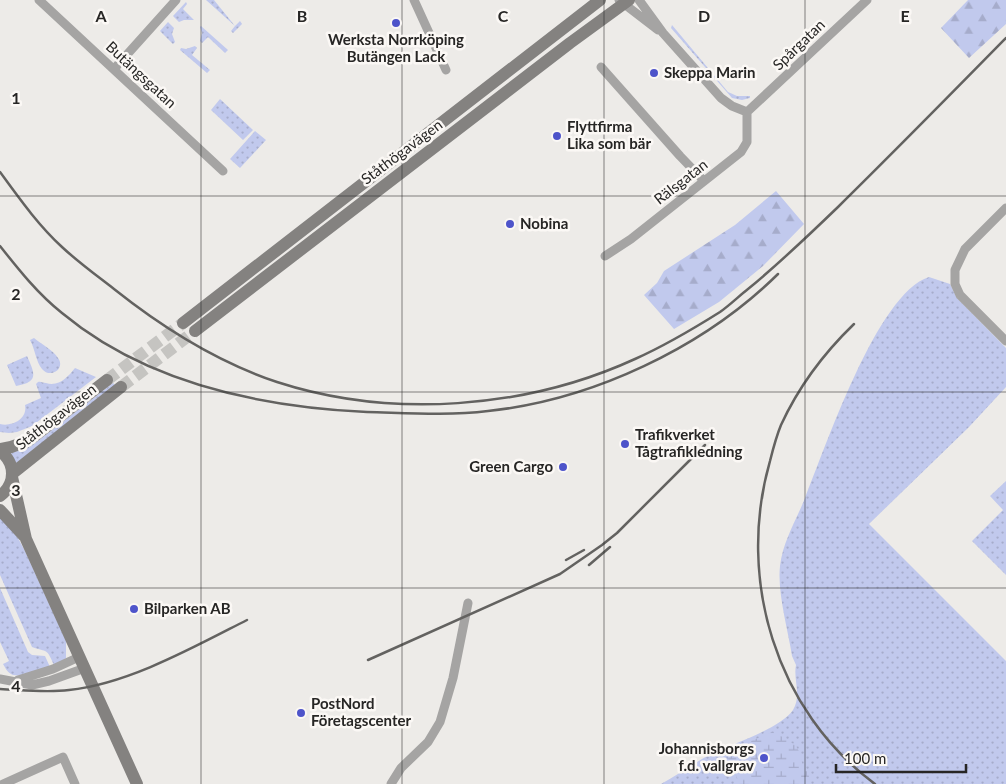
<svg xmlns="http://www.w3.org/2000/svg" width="1006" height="784" font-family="Lato,sans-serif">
	<defs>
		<pattern id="grass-dots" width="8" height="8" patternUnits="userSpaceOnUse" patternTransform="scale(1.25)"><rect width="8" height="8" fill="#c1c9ed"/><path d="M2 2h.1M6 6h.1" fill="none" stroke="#a6accb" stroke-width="1.8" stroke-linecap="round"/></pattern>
		<pattern id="forest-firs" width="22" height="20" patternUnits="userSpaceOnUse" patternTransform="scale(1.25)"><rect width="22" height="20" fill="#c1c9ed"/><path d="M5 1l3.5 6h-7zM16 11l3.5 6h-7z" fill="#a6accb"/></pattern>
		<pattern id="wetland-marsh" width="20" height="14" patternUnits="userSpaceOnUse" patternTransform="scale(1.25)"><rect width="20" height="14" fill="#c1c9ed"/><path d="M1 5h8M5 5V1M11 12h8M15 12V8" fill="none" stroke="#a6accb"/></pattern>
	</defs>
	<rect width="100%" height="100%" fill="#edebe8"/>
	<path fill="url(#grass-dots)" d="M206 0H214L235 26 240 21 242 24 233 33 231 31 235 26Z
		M186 2 187 4 183 9 194 20H184L179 22 173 16Z
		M168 22 174 28 172 34 175 42 173 44 160 31Z
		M672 25 728 92 737 96H750V98L742 100 732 98 671 28Z
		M201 26 228 50 225 53 208 37 202 43 200 41 202 33 200 27Z
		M195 46 197 48 192 55 210 70 207 73 180 50 181 48 186 49Z
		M220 99 253 130 243 140 211 110Z
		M255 131 266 140 240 168 230 159Z
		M929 277 950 284 957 298 1006 348V387L969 427 869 524 1006 661V784H661C678 775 694 763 711 754 732 744 780 729 793 710 802 695 793 680 796 665L792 656C788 630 777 592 780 566 783 541 796 521 805 498 825 449 877 293 929 277Z
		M34 338C41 344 53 350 58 358 66 369 50 379 42 369 36 362 35 349 30 340Z
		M27 356C35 374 39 382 16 386L7 365Z
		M75 368 96 377 32 426 17 432 9 433 0 432V424C12 427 28 419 25 405L41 398 36 384 38 382C41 381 43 383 46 383 59 387 68 377 75 368Z
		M113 383 116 386 15 464 11 453 24 449 39 440Z
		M1006 481V575L972 541 1003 510 990 496Z
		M0 518 13 529 25 551 66 641V658L63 662 54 665C46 647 48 653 32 647L0 575Z
		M0 588 28 652 32 655 45 656 50 667C41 669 19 679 11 674 7 672 5 667 3 664L9 661 0 642Z"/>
	<path fill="url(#forest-firs)" d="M968 0H1006V24L969 58 941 28Z
		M776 191 804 224 763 266 719 302 674 329 644 295 657 283 664 271 735 225Z"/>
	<path fill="url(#wetland-marsh)" d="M777 730 781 736 795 745 799 751 802 763 808 771 810 784H740L729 762 727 753 732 749Z"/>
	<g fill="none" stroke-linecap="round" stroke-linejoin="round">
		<path stroke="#c5c4c1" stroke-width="12" stroke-dasharray="12 6" stroke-linecap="butt" d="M107 380 183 323
			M121 387 195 331"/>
		<path stroke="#a5a4a3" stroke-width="9" d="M39 0 223 171
			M414 0 446 70
			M619 0 658 30
			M639 0 663 33 721 98 732 106 747 112 867 0
			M601 67 680 156 704 181
			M114 69 176 0
			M1006 208 965 249 955 270V284L960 295 1006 341
			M605 256 631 239 741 152 747 142V112
			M0 679 32 685 49 681 85 668
			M18 680 53 669 79 657
			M3 784 63 757 75 784
			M391 784 401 768 428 742 440 722 453 678 468 603"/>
		<path stroke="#848280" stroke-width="12" d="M183 323 600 0
			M195 331 570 43 629 0
			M0 449 11 447 28 441 107 380
			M0 451C16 463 16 484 0 496
			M13 473 121 387
			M12 477 26 539 137 784
			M0 510 24 536"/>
		<path stroke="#636260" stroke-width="2.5" d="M0 172C19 198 38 225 62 247 78 262 96 275 114 289 163 328 217 362 277 382 391 419 526 409 635 359 664 346 693 329 720 312 730 305 739 296 748 289 780 263 809 235 838 207 895 151 950 95 1006 38
			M0 246C19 270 38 294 62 313 146 383 260 407 367 412 407 413 448 416 488 411 592 400 703 348 778 274
			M854 324C825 352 798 388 781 425 776 437 773 449 770 461 736 579 776 711 875 784
			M566 560 584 550
			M589 565 610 547
			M368 660 560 574 602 545 617 533 705 445
			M0 689C23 690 46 693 69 690 128 684 194 647 247 620"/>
	</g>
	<path fill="none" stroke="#272625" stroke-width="1" stroke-opacity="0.55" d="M201 0V784M402 0V784M604 0V784M805 0V784M0 196H1006M0 392H1006M0 588H1006"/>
	<g fill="#4e54ca" stroke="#fbf8f5" stroke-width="2">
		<circle cx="396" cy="23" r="5"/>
		<circle cx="654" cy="73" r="5"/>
		<circle cx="557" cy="136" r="5"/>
		<circle cx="510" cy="224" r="5"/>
		<circle cx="625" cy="444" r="5"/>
		<circle cx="563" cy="467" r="5"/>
		<circle cx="134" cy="609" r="5"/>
		<circle cx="301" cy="713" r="5"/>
		<circle cx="764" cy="758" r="5"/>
	</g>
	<g text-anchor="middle" stroke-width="5" stroke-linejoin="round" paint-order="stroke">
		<g font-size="15" font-weight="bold" fill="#272625" stroke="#fbf8f5" text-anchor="start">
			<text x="396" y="45" text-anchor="middle">Werksta Norrköping<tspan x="396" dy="17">Butängen Lack</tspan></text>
			<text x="664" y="78">Skeppa Marin</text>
			<text x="567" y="132">Flyttfirma<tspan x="567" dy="17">Lika som bär</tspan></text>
			<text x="520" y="229">Nobina</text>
			<text x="635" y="440">Trafikverket<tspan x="635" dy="17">Tågtrafikledning</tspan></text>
			<text x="553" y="472" text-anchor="end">Green Cargo</text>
			<text x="144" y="614">Bilparken AB</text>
			<text x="311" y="709">PostNord<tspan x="311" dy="17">Företagscenter</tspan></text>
			<text x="754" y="754" text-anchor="end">Johannisborgs<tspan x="754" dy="17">f.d. vallgrav</tspan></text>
		</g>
		<g font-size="15" fill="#272625" stroke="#fbf8f5">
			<text transform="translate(799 45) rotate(-44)" y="5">Spårgatan</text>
			<text transform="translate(141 75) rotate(43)" y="5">Butängsgatan</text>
			<text transform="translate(402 152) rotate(-37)" y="5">Ståthögavägen</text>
			<text transform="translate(681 182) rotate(-38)" y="5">Rälsgatan</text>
			<text transform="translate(56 417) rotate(-38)" y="5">Ståthögavägen</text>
		</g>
	</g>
	<g font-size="16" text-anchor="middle" font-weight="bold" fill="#272625" stroke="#fbf8f5" stroke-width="5" stroke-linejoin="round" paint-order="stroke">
		<text x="101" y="22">A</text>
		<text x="302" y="22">B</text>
		<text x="503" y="22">C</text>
		<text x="704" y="22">D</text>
		<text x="905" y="22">E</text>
		<text x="16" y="104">1</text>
		<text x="16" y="300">2</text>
		<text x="16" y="496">3</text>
		<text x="16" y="692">4</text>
	</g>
	<path d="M836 764v8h130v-8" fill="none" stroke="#272625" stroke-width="2.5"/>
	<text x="844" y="764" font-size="15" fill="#272625" stroke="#fbf8f5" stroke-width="4" paint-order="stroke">100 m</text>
</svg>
